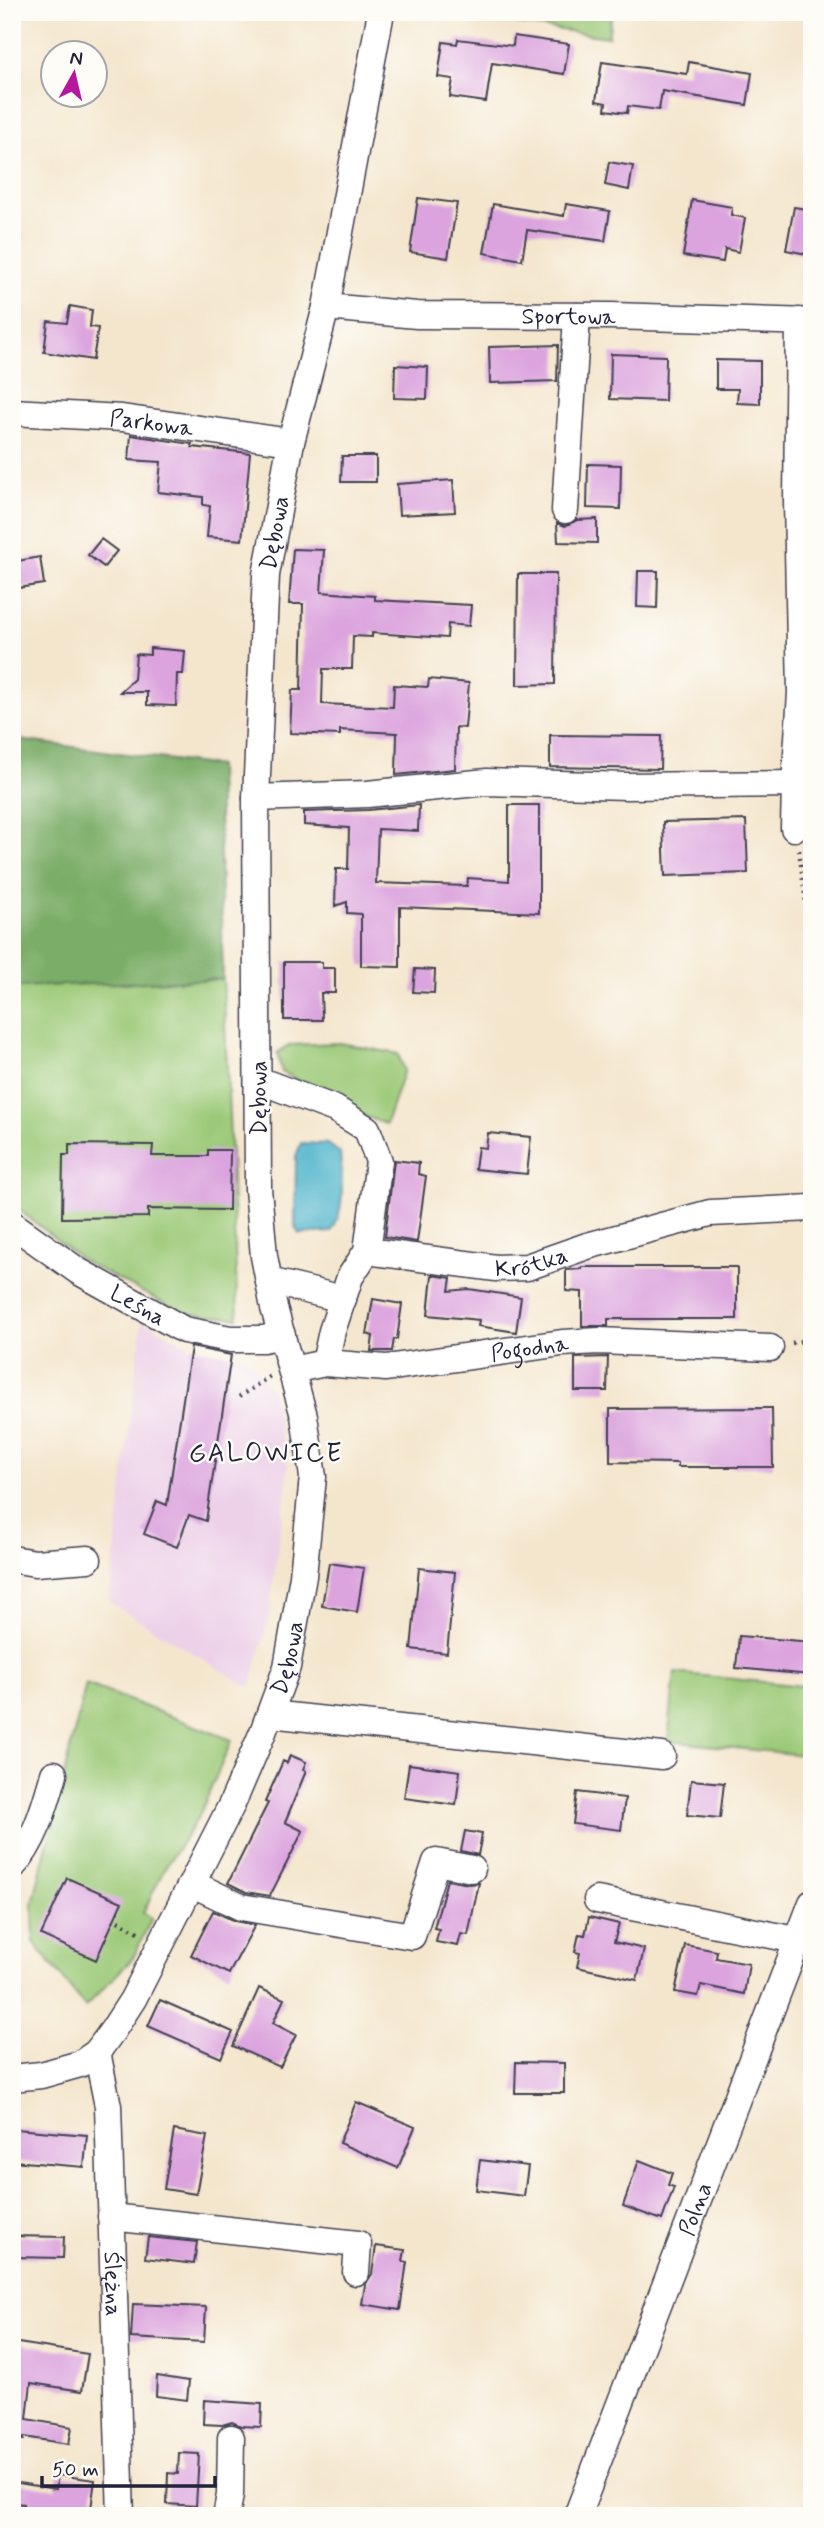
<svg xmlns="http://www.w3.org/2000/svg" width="824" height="2528" font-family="Mynerve,sans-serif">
	<rect width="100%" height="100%" fill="#fdfcf7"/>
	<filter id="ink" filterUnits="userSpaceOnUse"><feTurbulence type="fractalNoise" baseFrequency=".0143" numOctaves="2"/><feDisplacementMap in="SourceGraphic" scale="14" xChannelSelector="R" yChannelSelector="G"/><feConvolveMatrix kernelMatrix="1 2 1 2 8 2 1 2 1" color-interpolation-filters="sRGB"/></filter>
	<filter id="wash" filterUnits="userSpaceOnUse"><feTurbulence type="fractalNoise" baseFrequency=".00686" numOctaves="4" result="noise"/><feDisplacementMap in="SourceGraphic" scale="28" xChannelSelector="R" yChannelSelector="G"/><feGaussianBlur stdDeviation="1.57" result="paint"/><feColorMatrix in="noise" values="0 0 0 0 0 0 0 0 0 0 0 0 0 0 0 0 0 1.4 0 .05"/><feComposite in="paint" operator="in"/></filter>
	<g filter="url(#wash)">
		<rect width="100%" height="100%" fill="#f4e6cd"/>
		<path fill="#edd1e9" d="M142 1320 189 1346 246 1357 258 1370 271 1389 288 1466 286 1490 268 1622 250 1688 109 1602Z"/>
		<path fill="#9bc977" stroke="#5e7659" stroke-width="2" d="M440 12H612L608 37Z
			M223 979 238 1318 182 1313 83 1261 12 1204V987Z
			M340 1043 398 1054 404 1070 386 1124 364 1116 282 1072 277 1053 290 1045Z
			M675 1673 812 1687V1756L668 1741Z
			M86 1684 232 1740 199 1816 163 1871 143 1913 152 1918 133 1958 85 2007 34 1942 33 1903Z"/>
		<path fill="#7cad68" stroke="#4f6852" stroke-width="2" d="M12 739 218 766 223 979 12 987Z"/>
		<path fill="#4db4cc" stroke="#386b84" stroke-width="2" d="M301 1143 328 1144 340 1153C342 1179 346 1211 331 1232L299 1234 295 1227 296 1156Z"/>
		<g id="blocks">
			<path fill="#dca4de" d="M514 36 569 44 564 74 492 63 486 102 450 97 453 79 438 77 443 42 457 44 458 39 513 46Z
				M602 62 687 74 689 62 752 73 747 105 662 91 659 110 628 106 627 113 605 110 606 103 596 101Z
				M609 162 633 166 629 190 605 185Z
				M418 198 457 203 448 258 410 252Z
				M692 200 732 207 731 215 745 218 739 252 725 249 723 262 683 256Z
				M493 204 564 216 566 204 610 211 605 241 527 230 522 260 484 253Z
				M794 207 812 210V255L786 250Z
				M70 306 92 310 90 327 98 328 93 360 44 352 48 321 67 323Z
				M558 345 557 381 490 383 489 347Z
				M611 354 666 356 665 401 610 399Z
				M716 360 760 361V404L737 403 738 389H716Z
				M395 365 428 367 427 399 394 398Z
				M131 435 192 444V447L250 453 242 540 207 537 210 506 203 505V497L158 492 161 462 129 460Z
				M342 456H376V482H341Z
				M588 464 621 465 620 509 587 508Z
				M453 480 455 512 399 515 397 484Z
				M597 519V543L558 542 557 523 565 526 577 520Z
				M101 539 117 551 104 567 88 555Z
				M293 549 324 550 321 592 375 596V600L471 605 469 626 448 624 447 638 372 633V637L353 636 352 669H323L322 704 393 707 394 685 428 687 429 679 469 683 465 728 456 727 455 769 396 775 397 733 340 730V735L290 733 292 690H301L303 604H289Z
				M40 557 44 584 12 589V562Z
				M638 571H658L657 608 637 607Z
				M518 574H556L555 684 517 685Z
				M150 648 185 651 183 674H177L176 706 147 705V692H120L134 679 136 654 150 655Z
				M550 735 661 736 660 769 550 767Z
				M419 805 418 831 378 829 376 883 467 886 468 878 509 881V805H539V913L400 907V967L361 966V914L347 913V902L335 906 336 869H348L349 828 304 825V812L368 810Z
				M746 820 748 873 665 876 663 822Z
				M284 962H322V968H335V993H321L322 1020H284Z
				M415 969 435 970 434 993 413 992Z
				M488 1133 531 1137 527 1174 475 1169 478 1147 486 1148Z
				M69 1144 153 1145 152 1156H208V1150H230L229 1210 148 1209V1217L62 1218 63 1155H69Z
				M394 1160 419 1163 418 1174 426 1176 417 1242 385 1237Z
				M582 1267H737V1319H608V1326H582V1292L566 1291V1270L582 1269Z
				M432 1275 451 1278 449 1291 469 1289 521 1297 516 1332 478 1326 479 1320 428 1315Z
				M373 1299 402 1304 397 1339H394L392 1351H371L373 1336 367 1334Z
				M191 1347 231 1355 206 1521 189 1515 177 1547 144 1534 157 1501 167 1505Z
				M608 1357 607 1391H575V1358Z
				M772 1408 773 1467H678V1463L610 1462V1409Z
				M329 1563 364 1568 357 1612 322 1606Z
				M419 1568 455 1572 447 1653 411 1649Z
				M739 1636 812 1642 811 1675 736 1668Z
				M290 1755 306 1762 303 1770 306 1771 285 1822 303 1831 270 1896 246 1892 228 1883 268 1803 265 1802 283 1761 287 1763Z
				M409 1764 460 1771 456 1805 404 1798Z
				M691 1780 724 1783 720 1818 687 1815Z
				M577 1792 625 1798 621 1830 573 1824Z
				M465 1831 482 1834 478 1855 461 1851Z
				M67 1878 122 1902 96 1960 41 1935Z
				M447 1880 469 1884 479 1883 468 1935 461 1934 458 1946 436 1942 439 1929 434 1928Z
				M213 1911 235 1921 255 1925 229 1974 191 1955Z
				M589 1917 619 1924 614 1942 644 1949 637 1980 577 1967 580 1953 575 1952 579 1934 585 1935Z
				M685 1945 717 1951 716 1958 749 1964 744 1994 701 1985 698 1996 675 1992Z
				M259 1988 284 1999 273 2023 296 2035 280 2067 233 2046Z
				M160 2000 233 2032 221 2058 148 2026Z
				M516 2062 564 2063V2093H515Z
				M356 2102 415 2127 398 2168 339 2143Z
				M15 2129 87 2135 84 2167 12 2161Z
				M174 2130 207 2136 196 2194 164 2189Z
				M480 2160 528 2166 524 2196 476 2190Z
				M639 2160 672 2173 668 2185 674 2187 662 2220 623 2206Z
				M12 2236 64 2237 63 2258 12 2257Z
				M148 2237 197 2242 194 2264 145 2258Z
				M376 2246 405 2250 403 2261 407 2262 400 2310 362 2304 365 2285 372 2274Z
				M133 2304 206 2307 204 2342 131 2338Z
				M12 2342 88 2354 82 2391 31 2383 27 2419 72 2427 69 2444 24 2437V2440H12Z
				M157 2376 189 2381 187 2400 156 2396Z
				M204 2400 262 2404 261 2427 241 2426 232 2422 222 2425 203 2424Z
				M179 2453 199 2454 196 2506 167 2504 168 2473 178 2474Z
				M58 2475 95 2480 90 2516 24 2507V2504L12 2503V2482L56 2489Z"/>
		</g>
	</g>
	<g filter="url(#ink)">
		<use href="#blocks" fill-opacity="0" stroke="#423f51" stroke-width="2"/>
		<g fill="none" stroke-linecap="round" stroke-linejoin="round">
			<defs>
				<g id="minor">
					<path id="s1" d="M326 307 417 315 611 316 812 322"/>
					<path id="s2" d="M12 412 122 418 291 442"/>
					<path d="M565 510 577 316"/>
					<path d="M256 798 367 794 487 782 627 786 795 784"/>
					<path d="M794 828 795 784 801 693 797 500 799 321"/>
					<path d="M258 1080 335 1109 367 1129 379 1161 367 1251 350 1277 332 1331 325 1363"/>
					<path id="s3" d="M12 1224 78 1271 184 1330 230 1339H263L282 1335"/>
					<path id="s4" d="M367 1251 496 1268 527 1267 587 1246 710 1213 812 1208"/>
					<path d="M269 1281 343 1299"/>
					<path id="s5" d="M292 1370 325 1363 386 1368 562 1343 599 1341 770 1348"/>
					<path d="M12 1559 35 1563 88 1559"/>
					<path d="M270 1714 662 1756"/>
					<path d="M12 1867C35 1843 45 1806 54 1774"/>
					<path d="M193 1884 241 1907 412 1936 436 1862 472 1869"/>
					<path d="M597 1900 796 1940"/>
					<path id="s6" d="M97 2052 108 2106 121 2516"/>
					<path id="s7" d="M12 2078 41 2075 80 2064 97 2052 113 2030 133 1999 232 1804 263 1732 287 1667 303 1576 313 1477 304 1416 274 1308 264 1256 258 1189 256 798 266 575 291 442 326 307 381 12"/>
					<path d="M111 2217 358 2244 356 2272"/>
					<path d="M226 2516 230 2495 231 2438"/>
					<path id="s8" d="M577 2516 812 1903"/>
				</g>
			</defs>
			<use href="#minor" stroke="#423f51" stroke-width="29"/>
			<path stroke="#423f51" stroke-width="4.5" stroke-dasharray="2 5" stroke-linecap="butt" d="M799 850 812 946
				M792 1343 812 1339
				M239 1397 270 1376
				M118 1921 142 1934"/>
			<use href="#minor" stroke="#fff" stroke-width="26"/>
		</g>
	</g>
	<g text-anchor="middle" stroke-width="5" stroke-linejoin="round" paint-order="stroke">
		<g font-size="23" fill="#22223b" stroke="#fdfcf7">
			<text dy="8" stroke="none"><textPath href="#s1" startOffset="243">Sportowa</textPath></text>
			<text dy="8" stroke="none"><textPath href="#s2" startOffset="140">Parkowa</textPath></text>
			<text dy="8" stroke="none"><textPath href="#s7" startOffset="1664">Dębowa</textPath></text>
			<text transform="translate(258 1098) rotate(-90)" y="8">Dębowa</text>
			<text dy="8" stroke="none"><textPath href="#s4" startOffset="166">Krótka</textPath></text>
			<text dy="8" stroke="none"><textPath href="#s3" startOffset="150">Leśna</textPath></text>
			<text dy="8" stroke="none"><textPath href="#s5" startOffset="240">Pogodna</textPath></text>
			<text dy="8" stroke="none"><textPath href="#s7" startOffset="530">Dębowa</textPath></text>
			<text dy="8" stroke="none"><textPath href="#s8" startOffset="329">Polna</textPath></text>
			<text dy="8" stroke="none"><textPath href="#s6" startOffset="233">Ślężna</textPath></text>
		</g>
		<g font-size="26" letter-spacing="2" fill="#22223b" stroke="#fdfcf7">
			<text x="266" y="1461">GALOWICE</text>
		</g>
	</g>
	<rect width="824" height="2528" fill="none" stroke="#fdfcf7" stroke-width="42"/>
	<g transform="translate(74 74) rotate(8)"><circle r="33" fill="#fdfcf7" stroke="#a5a5ac" stroke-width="2"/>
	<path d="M0-5L12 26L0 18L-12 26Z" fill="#b5179e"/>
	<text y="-10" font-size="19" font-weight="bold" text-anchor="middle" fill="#22223b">N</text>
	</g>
	<path d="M42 2476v10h173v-10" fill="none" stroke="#22223b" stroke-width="3.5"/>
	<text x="52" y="2476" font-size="21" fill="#22223b" stroke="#fdfcf7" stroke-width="5" paint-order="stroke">50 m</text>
</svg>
